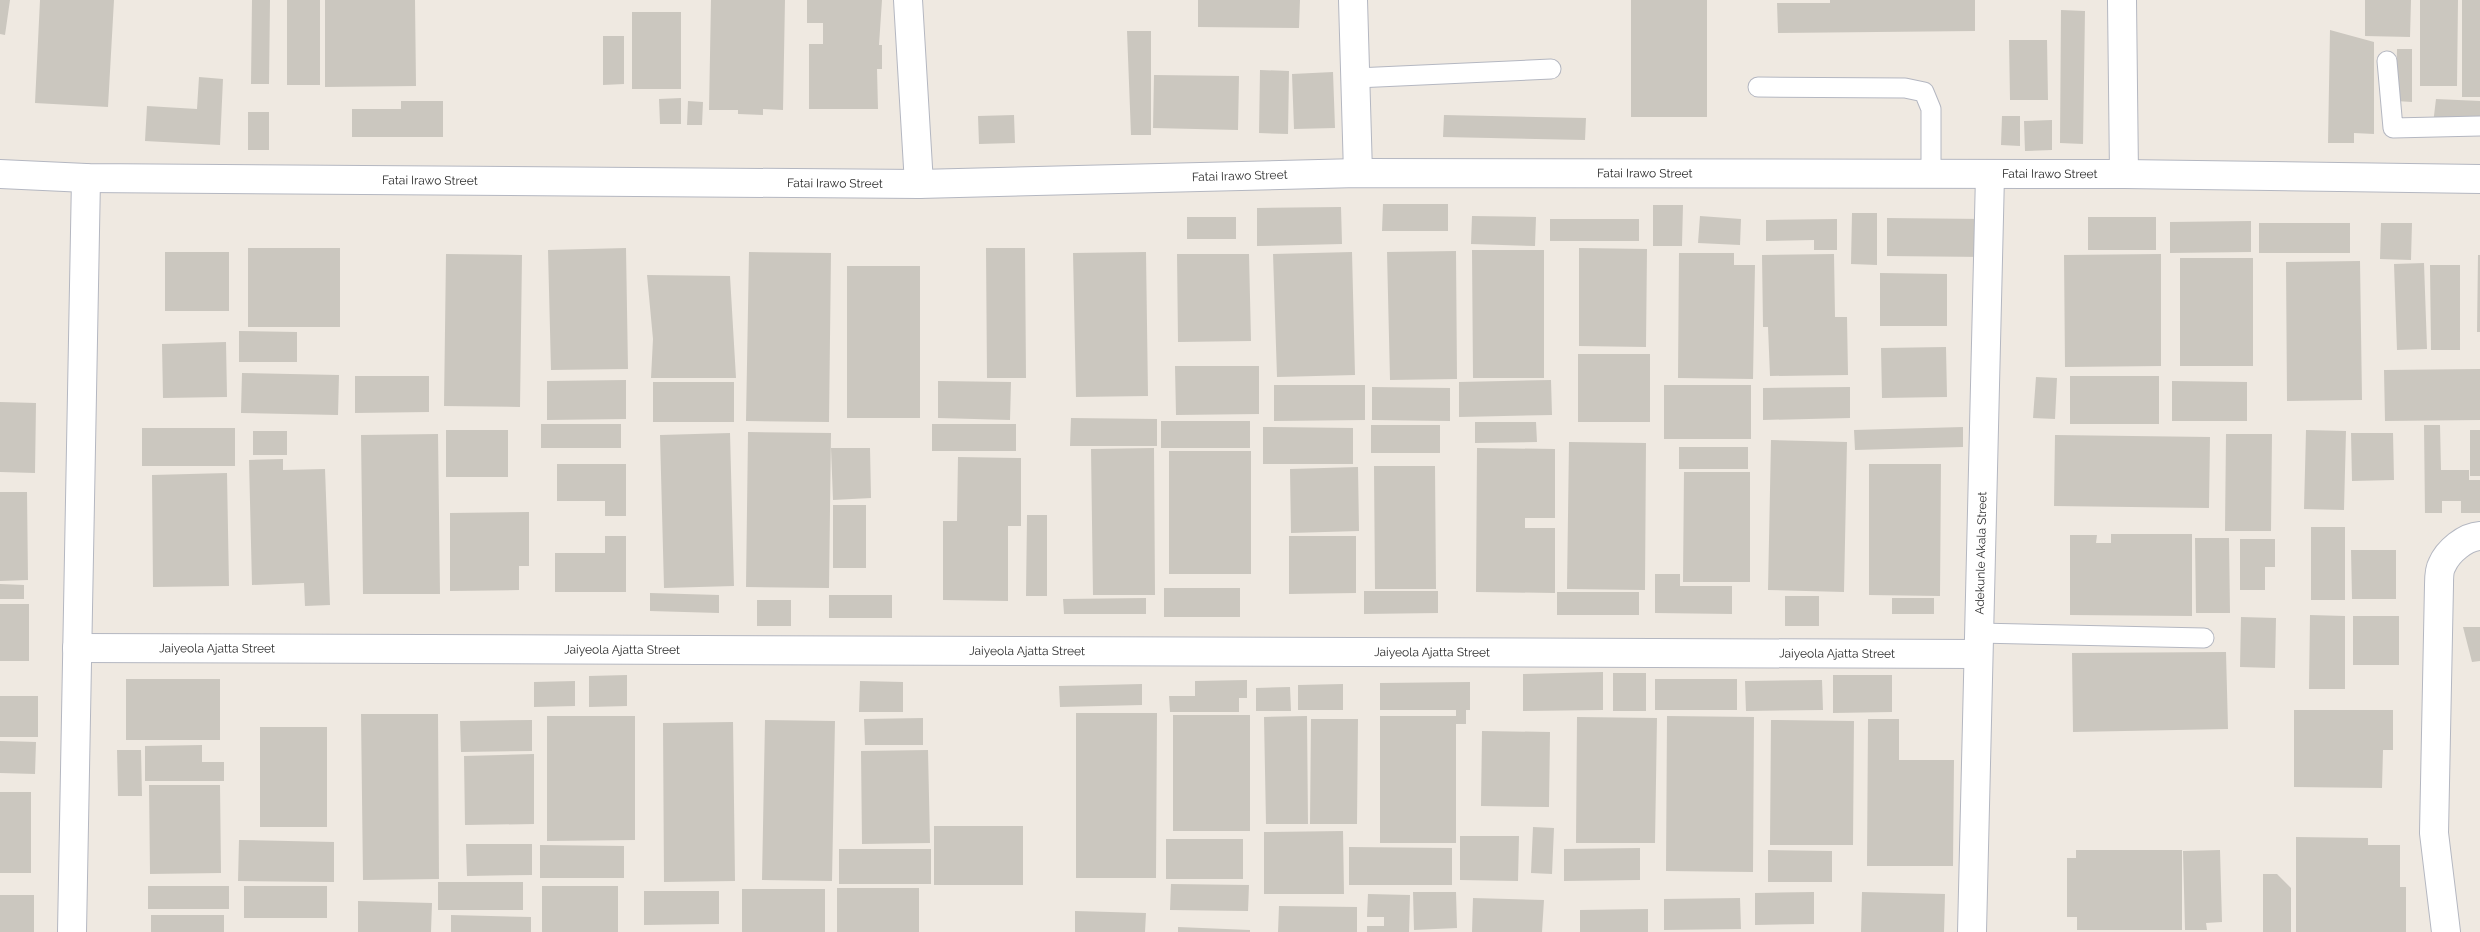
<svg xmlns="http://www.w3.org/2000/svg" width="2480" height="932" font-family="Raleway,sans-serif">
	<rect width="100%" height="100%" fill="#efe9e1"/>
	<path fill="#cbc7bf" d="M0 0H10L5 35 0 34Z
		M40 0H114L108 107 35 103Z
		M252 0H270L269 84H251Z
		M287 0H320V85H287Z
		M325 0H415L416 86 325 87Z
		M711 0H785L783 110 763 109V115L738 114V110H709Z
		M807 0H882L879 45H882V69H877L878 109H809V44H823V23H807Z
		M1198 0H1300L1299 28 1198 27Z
		M1631 0H1707V117H1631Z
		M1830 0H1975V31L1778 33 1777 3H1830Z
		M2365 0H2411L2410 37 2365 36Z
		M2420 0H2458L2457 86H2420Z
		M2462 0H2480V97H2462Z
		M2061 10 2085 11 2083 144 2060 143Z
		M632 12H681V89H632Z
		M2330 30 2374 42V134L2354 133V143H2328Z
		M1127 31H1151V135H1131Z
		M603 36H624V84L603 85Z
		M2009 40H2047L2048 100H2010Z
		M2397 49H2412V102L2396 101Z
		M1260 70 1289 71 1288 134 1259 133Z
		M1333 72 1335 128 1294 129 1292 74Z
		M1154 75 1239 76 1238 130 1153 128Z
		M199 77 223 79 220 145 145 141 147 106 197 109Z
		M681 98V124H660L659 99Z
		M2436 99 2480 101V122L2433 124Z
		M401 101H443V137H352V109H401Z
		M688 101 703 102 702 125H687Z
		M248 112H269V150H248Z
		M1014 115 1015 143 979 144 978 116Z
		M1444 115 1586 118 1585 140 1443 137Z
		M2002 116H2020V146L2001 145Z
		M2052 120V150L2025 151 2024 121Z
		M1383 204H1448V231H1382Z
		M1653 205H1683L1682 246H1653Z
		M1341 207 1342 244 1257 246V208Z
		M1852 213H1877V265L1851 264Z
		M1472 216 1536 217 1535 246 1471 244Z
		M1700 216 1741 219 1740 245 1698 243Z
		M1187 217H1236V239H1187Z
		M2088 217H2156V250H2088Z
		M1887 218 1984 219V257L1887 256Z
		M1550 219H1639V241H1550Z
		M1837 219V250H1814V240L1766 241V220Z
		M2251 221V252L2170 253V222Z
		M2259 223H2350V253H2259Z
		M2381 223H2412L2411 260 2380 259Z
		M248 248H340V327H248Z
		M626 248 628 369 551 370 548 250Z
		M986 248H1025L1026 378H987Z
		M1579 248 1647 249 1646 347 1579 346Z
		M1472 250H1544V378H1473Z
		M1456 251 1457 379 1390 380 1387 252Z
		M165 252H229V311H165Z
		M749 252 831 253 829 422 746 421Z
		M1146 252 1148 396 1076 397 1073 253Z
		M1352 252 1355 375 1277 377 1273 254Z
		M1679 253H1734V265H1755L1753 379 1678 378Z
		M446 254 522 255 520 407 444 406Z
		M1177 254H1249L1251 341 1178 342Z
		M1834 254 1835 317H1847L1848 375 1770 376 1768 327H1763L1762 255Z
		M2161 254V366L2065 367 2064 255Z
		M2478 255H2480V332H2477Z
		M2180 258H2253V366H2180Z
		M2360 261 2362 400 2287 401 2286 262Z
		M2424 263 2427 349 2397 350 2394 264Z
		M2430 265H2460V350H2431Z
		M847 266H920V418H847Z
		M1880 273 1947 274V326H1880Z
		M647 275 730 276 736 378H651L653 339Z
		M239 331 297 332V362H239Z
		M226 342 227 397 163 398 162 344Z
		M1946 347 1947 397 1882 398 1881 348Z
		M1578 354H1650V422H1578Z
		M1175 366H1259V414L1176 415Z
		M2480 369V420L2385 421 2384 370Z
		M242 373 339 375 338 415 241 413Z
		M355 376H429V412L355 413Z
		M2070 376H2159V424H2070Z
		M2036 377 2057 378 2055 419 2033 418Z
		M626 380V419L547 420V381Z
		M1551 380 1552 415 1459 417V382Z
		M938 381 1011 382 1010 420 938 418Z
		M2172 381 2247 382V421H2172Z
		M653 382H734V422H653Z
		M1274 385H1365V420L1274 421Z
		M1664 385H1751V439H1664Z
		M1372 387 1450 388V421L1372 420Z
		M1850 387V418L1763 420V388Z
		M0 402 36 403 35 473 0 472Z
		M1071 418 1157 419V446H1070Z
		M1161 421H1250V448H1161Z
		M1475 422H1536L1537 442 1475 443Z
		M541 424H621V448H541Z
		M932 424H1016V451H932Z
		M1371 425H1440V453H1371Z
		M2424 425H2440L2441 470H2469V480H2480V513H2461V501H2442V513H2425Z
		M1263 427 1353 428V464H1263Z
		M1963 427V447L1855 450 1854 430Z
		M142 428H235V466H142Z
		M446 430H508V477H446Z
		M2306 430 2346 431 2344 510 2304 509Z
		M2470 430H2480V476H2470Z
		M253 431H287V455H253Z
		M748 432 831 433 829 588 746 587Z
		M730 433 734 586 664 588 660 435Z
		M2351 433H2393L2394 480 2352 481Z
		M438 434 440 594H363L361 435Z
		M2226 434H2272L2271 531H2225Z
		M2055 435 2210 437 2209 508 2054 506Z
		M1771 440 1847 442 1844 592 1768 590Z
		M1569 442 1646 443 1645 590 1567 589Z
		M1679 447H1748V469H1679Z
		M831 448H870L871 498 833 500Z
		M1154 448 1155 595H1093L1091 449Z
		M1477 448 1555 449V518H1525V528H1555V593L1476 592Z
		M1169 451H1251V574H1169Z
		M958 457 1021 458V526H1008V601L943 600V521H957Z
		M283 459V470L325 469 330 605 305 606 304 583 252 585 249 460Z
		M557 464H626V516H605V501H557Z
		M1869 464H1941L1940 596 1869 595Z
		M1374 466H1435L1436 589H1375Z
		M1358 467 1359 531 1291 533 1290 469Z
		M1684 472H1750V582H1683Z
		M227 473 229 586 153 587 152 475Z
		M0 492H27L28 580 0 581Z
		M833 505H866V568H833Z
		M529 512V566H519V590L450 591V513Z
		M1027 515H1047V596H1026Z
		M2311 527H2345V600H2311Z
		M2111 534H2192V616L2070 615V535H2097L2096 543H2111Z
		M605 536H626V592H555V553H605Z
		M1289 536H1356V593L1289 594Z
		M2195 538H2229L2230 613H2196Z
		M2240 539H2275V567H2265V590H2240Z
		M2351 550H2396V599H2352Z
		M1655 574H1680V586H1732V614L1655 613Z
		M0 584 24 585V599H0Z
		M1164 588H1240V617H1164Z
		M1364 591H1438V613L1364 614Z
		M1557 592H1639V615H1557Z
		M650 593 719 595V613L650 611Z
		M829 595H892V618H829Z
		M1785 596H1819V626H1785Z
		M1146 598V614H1064L1063 599Z
		M1892 598H1934V614H1892Z
		M757 600H791V626H757Z
		M0 604H29V661H0Z
		M2310 615 2345 616V689H2309Z
		M2353 616H2399V665H2353Z
		M2241 617 2276 618 2275 668 2240 667Z
		M2463 627H2480V661L2472 662Z
		M2226 652 2228 729 2073 732 2072 653Z
		M1603 672V710L1523 711V674Z
		M1613 673H1646V711H1613Z
		M627 675V706L589 707V676Z
		M1833 675H1892V712L1833 713Z
		M126 679H220V740H126Z
		M1655 679H1737V710H1655Z
		M1247 680V698H1239V712H1170L1169 696H1195V681Z
		M1822 680 1823 710 1746 711 1745 681Z
		M575 681V706L534 707V682Z
		M860 681 903 682V712H859Z
		M1470 682V710H1466V724H1456V843H1380V716H1456V710H1380V683Z
		M1142 684V705L1060 707 1059 686Z
		M1343 684V710H1298V685Z
		M1290 687 1291 711H1256V688Z
		M0 696H38V737H0Z
		M2294 710H2393V750H2383L2382 788 2294 787Z
		M1076 713H1157L1156 878H1076Z
		M361 714H438L439 879 363 880Z
		M1173 715H1250V831H1173Z
		M547 716H635V840L547 841Z
		M1307 716 1308 824H1266L1264 717Z
		M1667 716 1754 717 1753 872 1666 871Z
		M1577 717 1657 718 1655 843H1576Z
		M923 718V745H865L864 719Z
		M1311 719H1358L1357 824H1310Z
		M1868 719H1899V760H1954L1953 866H1867Z
		M532 720V751L461 752 460 721Z
		M765 720 835 721 832 881 762 880Z
		M1771 720 1854 721 1853 845H1770Z
		M733 722 735 881 664 882 663 723Z
		M260 727H327V827H260Z
		M1482 731 1550 732 1549 807 1481 806Z
		M0 741 36 742 35 774 0 773Z
		M202 745V762H224V781H145V746Z
		M117 750H141L142 796H118Z
		M928 750 930 843 862 844 861 751Z
		M534 754V824L465 825 464 756Z
		M149 785H220L221 873 150 874Z
		M0 792H31V873H0Z
		M934 826H1023V885H934Z
		M1533 827 1554 828 1552 874 1531 873Z
		M1343 831 1344 894H1264V832Z
		M1460 836H1519L1518 881 1460 880Z
		M2296 837 2368 838V845H2400V887H2406V932H2296Z
		M1166 839H1243V879H1166Z
		M239 840 334 842V882L238 881Z
		M466 844H532V875L467 876Z
		M540 845 624 846V878H540Z
		M1349 847 1452 848V885H1349Z
		M1640 848V880L1564 881V849Z
		M839 849H931V884H839Z
		M1768 850 1832 851V882H1768Z
		M2076 850H2182V930H2077V917H2067V858H2076Z
		M2220 850 2222 922 2206 923 2207 930H2185L2183 851Z
		M2263 874H2277L2291 888V932H2263Z
		M438 882H523V910H438Z
		M1171 884 1249 885 1248 911 1170 910Z
		M148 886H229V909H148Z
		M244 886H327V918H244Z
		M542 886H618V932H542Z
		M837 888H919V932H837Z
		M742 889H825V932H742Z
		M644 891H719V924L644 925Z
		M1413 892H1456L1457 928 1414 930Z
		M1814 892V924L1755 925V893Z
		M1862 892 1945 894 1944 932H1861Z
		M1368 894 1410 895 1409 932H1367V926H1384V917H1367Z
		M0 895H34V932H0Z
		M1473 898 1544 900 1542 932H1472Z
		M1740 898 1741 929 1664 930V899Z
		M358 901 432 903 431 932H358Z
		M1279 906 1357 907V932H1278Z
		M1648 909V932H1580V910Z
		M1075 911 1146 913 1145 932H1075Z
		M151 915H224V932H151Z
		M451 915 531 917V932H451Z
		M1178 927 1250 930V932H1178Z"/>
	<g fill="none" stroke-linecap="round" stroke-linejoin="round">
		<defs>
			<path id="service" d="M2387 61 2393 128 2480 126
				M1356 78 1551 69
				M1758 87 1905 88 1924 92 1931 109V176
				M1978 633 2204 638"/>
			<g id="minor">
				<path d="M908 0 919 184"/>
				<path d="M1353 0 1358 173"/>
				<path d="M2122 0 2124 174"/>
				<path id="s1" d="M0 174 86 178 919 184 1358 173 2124 174 2480 179"/>
				<path id="s2" d="M77 648 1977 654"/>
				<path d="M72 932 86 178"/>
				<path id="s3" d="M1972 932 1990 175"/>
				<path d="M2446 932 2434 833 2439 585C2439 579 2439 570 2442 565 2448 551 2465 537 2480 536"/>
			</g>
		</defs>
		<use href="#service" stroke="#b4b7c1" stroke-width="21"/>
		<use href="#minor" stroke="#b4b7c1" stroke-width="30"/>
		<use href="#service" stroke="#fff" stroke-width="19"/>
		<use href="#minor" stroke="#fff" stroke-width="28"/>
	</g>
	<g text-anchor="middle" stroke-width="5" stroke-linejoin="round" paint-order="stroke">
		<g font-size="12" fill="#2e2e2e" stroke="#fff">
			<text dy="4" stroke="none"><textPath href="#s1" startOffset="1645">Fatai Irawo Street</textPath></text>
			<text dy="4" stroke="none"><textPath href="#s1" startOffset="2050">Fatai Irawo Street</textPath></text>
			<text dy="4" stroke="none"><textPath href="#s1" startOffset="1240">Fatai Irawo Street</textPath></text>
			<text dy="4" stroke="none"><textPath href="#s1" startOffset="430">Fatai Irawo Street</textPath></text>
			<text dy="4" stroke="none"><textPath href="#s1" startOffset="835">Fatai Irawo Street</textPath></text>
			<text dy="4" stroke="none"><textPath href="#s3" startOffset="379">Adekunle Akala Street</textPath></text>
			<text dy="4" stroke="none"><textPath href="#s2" startOffset="140">Jaiyeola Ajatta Street</textPath></text>
			<text dy="4" stroke="none"><textPath href="#s2" startOffset="545">Jaiyeola Ajatta Street</textPath></text>
			<text dy="4" stroke="none"><textPath href="#s2" startOffset="950">Jaiyeola Ajatta Street</textPath></text>
			<text dy="4" stroke="none"><textPath href="#s2" startOffset="1355">Jaiyeola Ajatta Street</textPath></text>
			<text dy="4" stroke="none"><textPath href="#s2" startOffset="1760">Jaiyeola Ajatta Street</textPath></text>
		</g>
	</g>
</svg>
